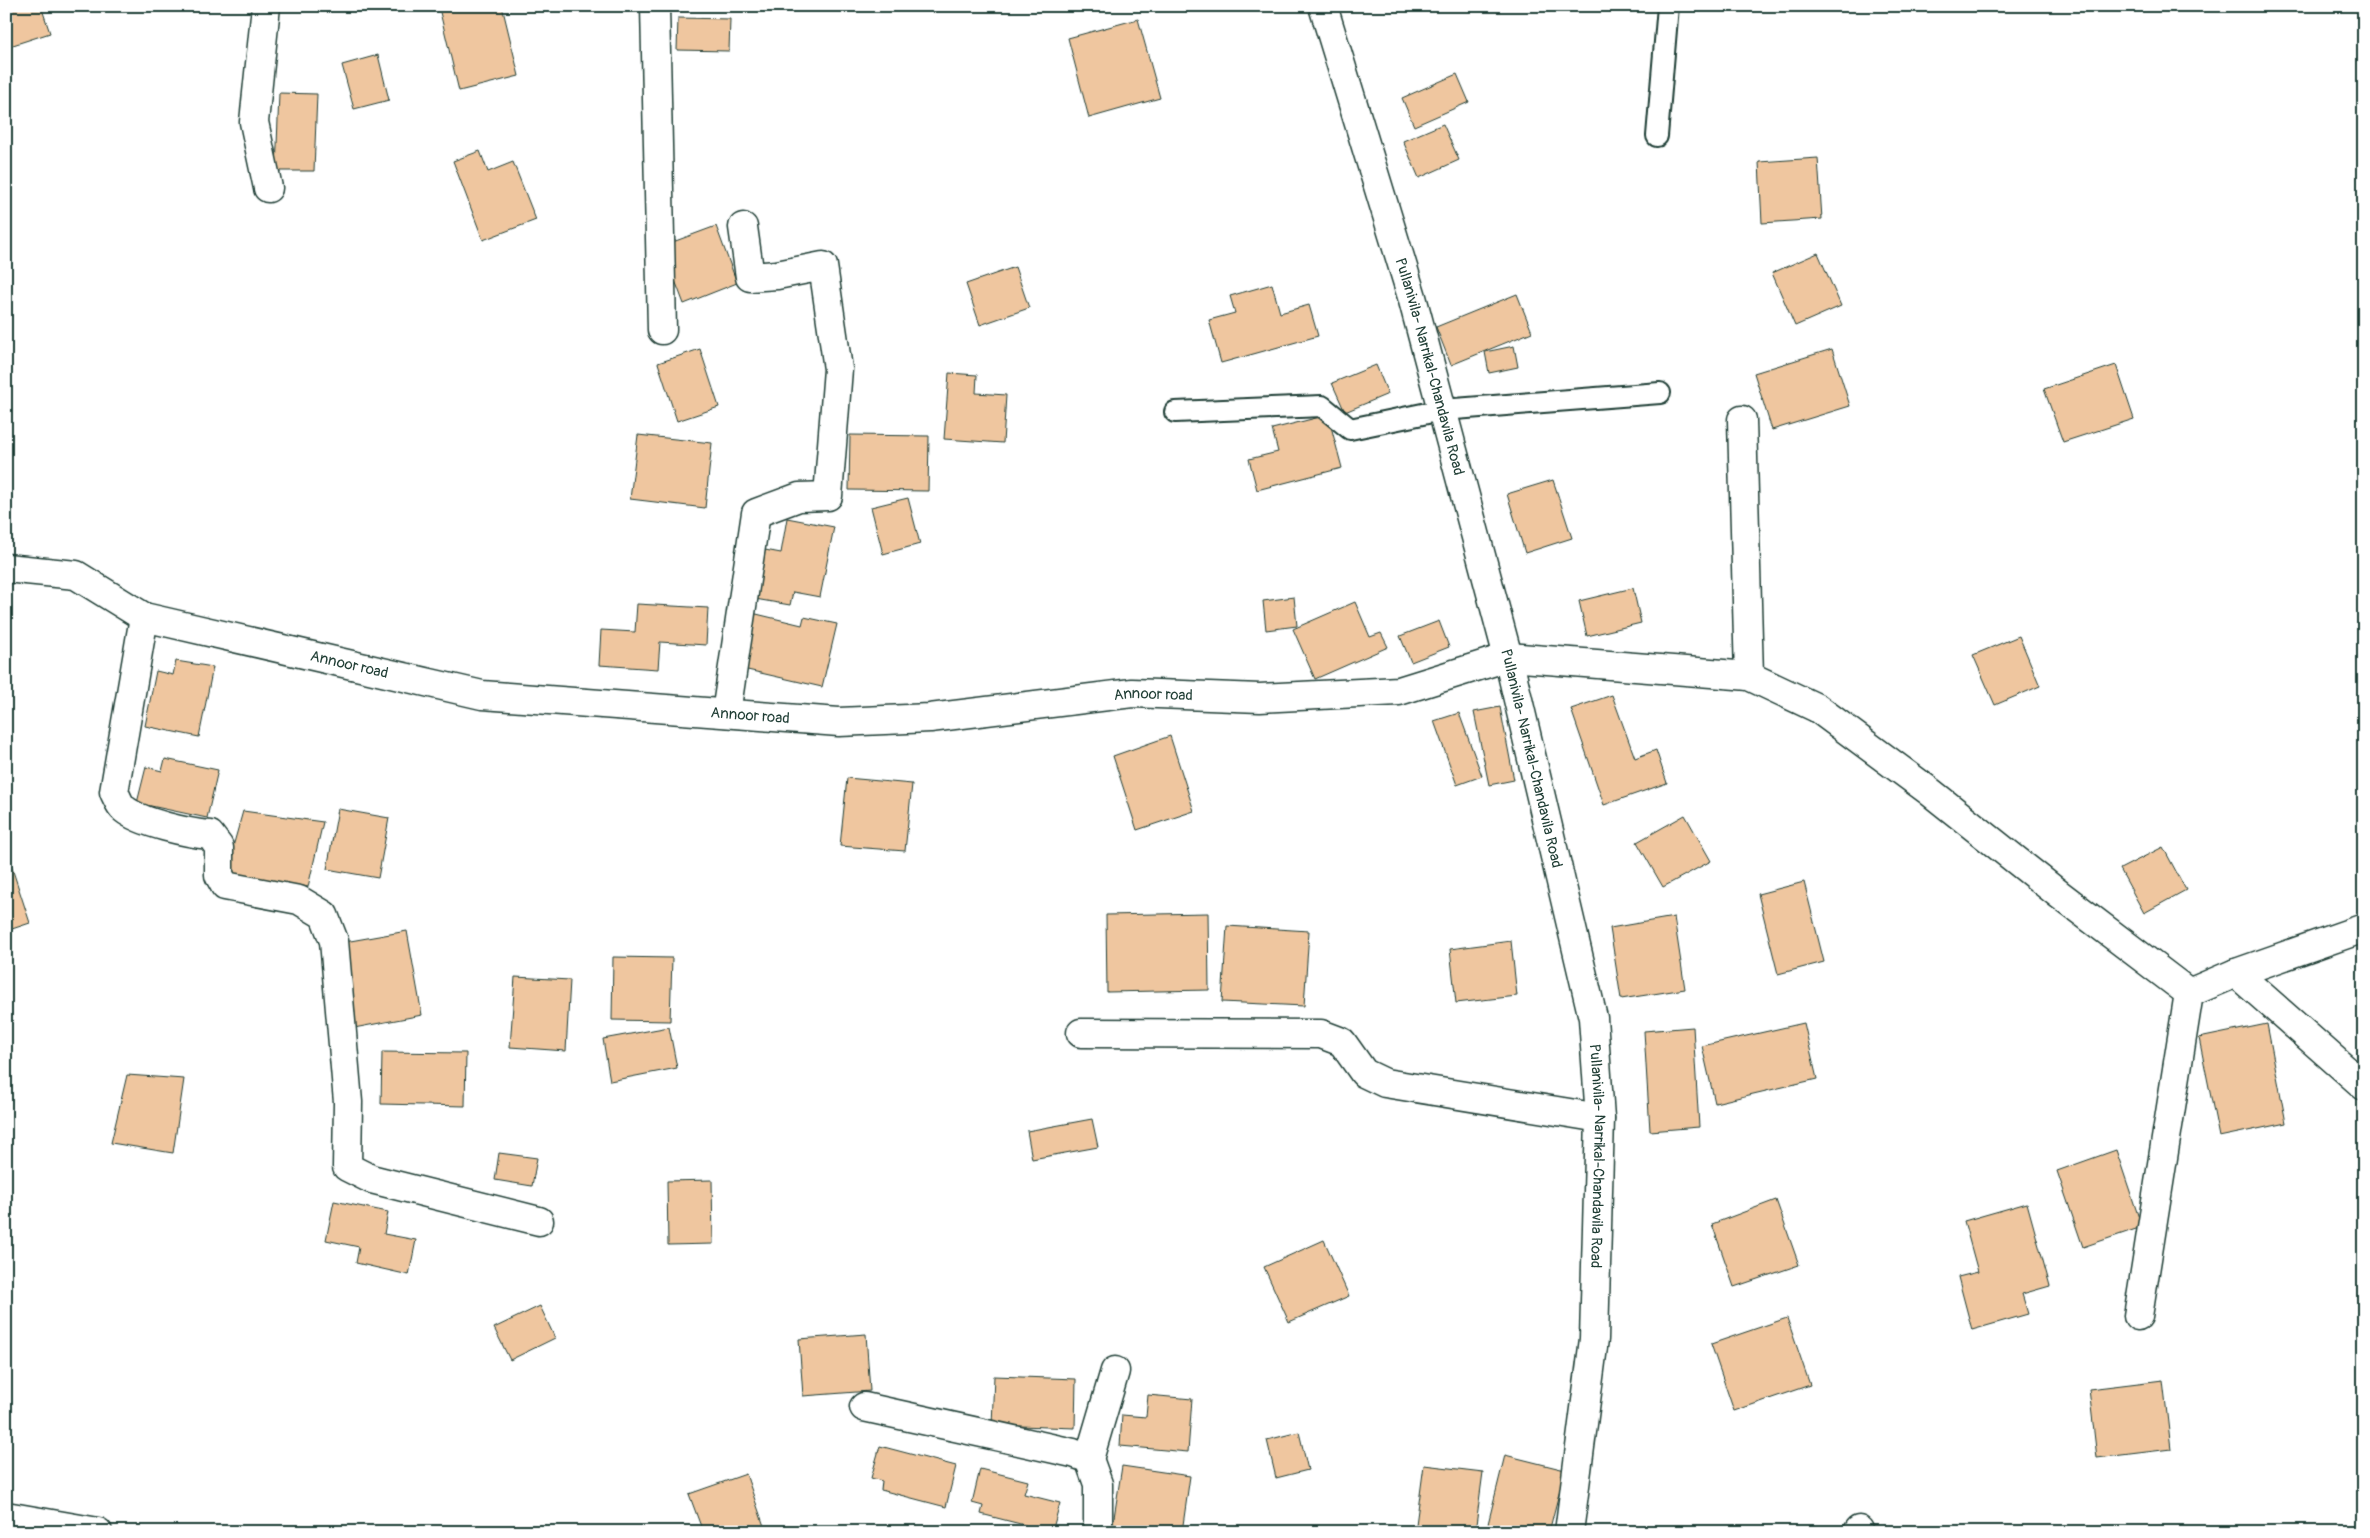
<svg xmlns="http://www.w3.org/2000/svg" width="2370" height="1538" font-family="Pangolin,sans-serif">
	<rect width="100%" height="100%" fill="#fff"/>
	<filter id="ink" filterUnits="userSpaceOnUse"><feTurbulence type="fractalNoise" baseFrequency=".02" numOctaves="2"/><feDisplacementMap in="SourceGraphic" scale="10" xChannelSelector="R" yChannelSelector="G"/><feConvolveMatrix kernelMatrix="1 2 1 2 8 2 1 2 1" color-interpolation-filters="sRGB"/></filter>
	<g filter="url(#ink)">
		<path fill="#efc69f" stroke="#1f3d34" d="M6 6H41L50 33 10 46 6 33Z
			M445 6H502L519 76 459 91 439 8Z
			M678 18 730 19 729 51 677 50Z
			M1138 19 1160 98 1089 118 1068 38Z
			M378 55 389 100 354 109 342 65Z
			M1457 74 1469 102 1414 126 1402 98Z
			M279 93 317 94 314 171H276Z
			M1443 124 1459 160 1419 178 1403 141Z
			M480 151 488 172 513 162 536 220 483 240 453 161Z
			M1818 158 1822 219 1762 223 1759 162Z
			M716 226 737 283 684 304 662 246Z
			M1818 253 1841 306 1795 326 1772 273Z
			M1015 267 1029 308 980 325 966 284Z
			M1272 284 1280 313 1309 305 1318 336 1221 363 1209 320 1235 313 1230 296Z
			M1517 294 1532 332 1451 365 1436 327Z
			M1514 346 1518 367 1489 373 1485 352Z
			M700 349 719 407 677 421 658 363Z
			M1832 349 1850 406 1772 430 1754 373Z
			M1376 365 1388 394 1345 412 1332 383Z
			M2116 365 2134 419 2063 442 2044 389Z
			M949 373 977 375 976 393 1006 395 1003 443 944 439Z
			M1328 415 1342 468 1257 490 1249 459 1278 452 1272 429Z
			M638 435 712 443 705 508 630 499Z
			M850 435 929 436 928 491 849 490Z
			M1553 480 1572 538 1525 553 1507 494Z
			M908 498 920 544 883 554 871 507Z
			M787 518 834 527 820 597 793 592 790 605 755 599 765 550 781 553Z
			M1633 588 1641 623 1587 636 1579 601Z
			M1294 597 1297 626 1266 630 1263 601Z
			M1355 602 1370 637 1381 633 1388 647 1315 679 1293 629Z
			M637 604 708 608 706 645 660 642 658 669 599 665 601 630 635 632Z
			M748 612 802 625 804 617 837 624 822 687 743 669Z
			M1439 621 1449 647 1411 662 1400 636Z
			M2019 636 2040 686 1995 705 1973 655Z
			M176 661 213 667 199 737 145 726 156 671 173 675Z
			M1612 695 1635 758 1656 750 1667 783 1604 805 1571 709Z
			M1500 707 1514 780 1489 785 1474 712Z
			M1459 713 1482 776 1457 785 1434 721Z
			M1170 736 1194 811 1137 830 1113 756Z
			M165 759 218 770 207 818 137 803 146 767 162 771Z
			M847 778 912 784 905 851 840 846Z
			M338 809 389 818 378 878 327 869Z
			M243 811 323 822 308 887 225 875Z
			M1685 815 1711 861 1663 887 1637 842Z
			M2163 847 2186 890 2144 913 2120 869Z
			M11 865 30 923 6 931V867Z
			M1804 882 1824 962 1778 974 1758 894Z
			M1208 913 1209 990 1107 992 1106 915Z
			M1674 917 1685 989 1621 999 1610 928Z
			M1227 926 1309 931 1304 1006 1222 1002Z
			M407 931 422 1015 354 1028 339 943Z
			M1511 941 1517 996 1456 1003 1450 949Z
			M613 957 672 958 670 1021 612 1020Z
			M515 977 570 980 566 1051 510 1047Z
			M1804 1023 1817 1079 1715 1103 1702 1046Z
			M2267 1024 2286 1123 2219 1137 2199 1038Z
			M669 1027 677 1068 610 1081 603 1039Z
			M1693 1027 1699 1127 1650 1131 1644 1031Z
			M382 1052 466 1053 465 1106 381 1104Z
			M127 1075 184 1079 173 1153 111 1143Z
			M1092 1119 1098 1147 1032 1159 1027 1131Z
			M2116 1150 2142 1227 2083 1247 2057 1171Z
			M499 1153 537 1158 532 1186 495 1180Z
			M712 1180 713 1244 668 1245 667 1181Z
			M1776 1200 1799 1265 1734 1287 1712 1224Z
			M334 1201 388 1212 384 1234 416 1240 409 1275 356 1263 359 1247 326 1240Z
			M2027 1203 2050 1286 2022 1294 2028 1314 1972 1330 1958 1277 1978 1272 1964 1221Z
			M1324 1240 1349 1296 1289 1322 1264 1267Z
			M540 1306 555 1338 510 1360 494 1328Z
			M1787 1318 1810 1385 1734 1411 1711 1344Z
			M866 1334 870 1391 803 1396 799 1339Z
			M994 1376 1076 1379 1075 1428 992 1425Z
			M2163 1380 2171 1449 2097 1458 2089 1389Z
			M1148 1395 1192 1399 1188 1452 1120 1446 1122 1415 1146 1417Z
			M1299 1432 1308 1470 1276 1478 1267 1440Z
			M880 1446 956 1466 946 1507 881 1490 882 1481 871 1478Z
			M1505 1455 1565 1470 1549 1532H1486Z
			M1424 1465 1483 1472 1475 1532H1415Z
			M1122 1466 1190 1476 1182 1532H1166L1113 1524Z
			M980 1469 1028 1481 1024 1494 1060 1503 1052 1532 981 1514 983 1506 972 1503Z
			M746 1474 766 1532H703L689 1494Z"/>
		<g fill="none" stroke-linecap="round" stroke-linejoin="round">
			<defs>
				<path id="service" d="M1657 136 1668 6
					M1175 412 1322 406 1350 429 1442 410 1660 393"/>
				<g id="minor">
					<path d="M266 6 254 122 268 188"/>
					<path d="M655 6 662 330"/>
					<path d="M1742 420 1749 676"/>
					<path id="s1" d="M6 568 76 575 144 617 482 695 839 722 930 718 1132 693 1260 698 1399 691 1508 657 1749 676 1817 708 1929 791 2060 895 2189 993 2236 973 2364 928"/>
					<path d="M144 617 114 792C117 797 119 805 124 809 141 823 188 833 210 835L219 847V875L225 886 299 900 324 915 334 941 348 1102 347 1167 371 1179 539 1221"/>
					<path d="M726 713 756 513 799 497 828 496 838 369 823 266 777 275 750 277 743 227"/>
					<path d="M2236 973 2364 1086"/>
					<path d="M1081 1033 1321 1034 1342 1042 1364 1073 1385 1083 1600 1118"/>
					<path d="M2138 1316 2189 993"/>
					<path d="M864 1407 1073 1453 1089 1459 1098 1484V1532"/>
					<path d="M1089 1459 1115 1371"/>
					<path d="M6 1516 98 1532"/>
					<path d="M1858 1532 1859 1530"/>
				</g>
				<g id="tertiary">
					<path id="s2" d="M1323 6 1412 297 1508 657 1593 1018 1600 1118 1594 1339 1569 1532"/>
				</g>
			</defs>
			<use href="#service" stroke="#1f3d34" stroke-width="24"/>
			<use href="#minor" stroke="#1f3d34" stroke-width="31"/>
			<use href="#tertiary" stroke="#1f3d34" stroke-width="31"/>
			<use href="#service" stroke="#fff" stroke-width="20"/>
			<use href="#minor" stroke="#fff" stroke-width="28"/>
			<use href="#tertiary" stroke="#fff" stroke-width="28"/>
		</g>
	</g>
	<g text-anchor="middle" stroke-width="5" stroke-linejoin="round" paint-order="stroke">
		<g font-size="15" fill="#1f3d34" stroke="#fff">
			<text dy="5" stroke="none"><textPath href="#s2" startOffset="376">Pullanivila- Narrikal-Chandavila Road</textPath></text>
			<text dy="5" stroke="none"><textPath href="#s1" startOffset="361">Annoor road</textPath></text>
			<text dy="5" stroke="none"><textPath href="#s1" startOffset="1171">Annoor road</textPath></text>
			<text dy="5" stroke="none"><textPath href="#s1" startOffset="766">Annoor road</textPath></text>
			<text dy="5" stroke="none"><textPath href="#s2" startOffset="781">Pullanivila- Narrikal-Chandavila Road</textPath></text>
			<text dy="5" stroke="none"><textPath href="#s2" startOffset="1186">Pullanivila- Narrikal-Chandavila Road</textPath></text>
		</g>
	</g>
	<rect width="2370" height="1538" fill="none" stroke="#fff" stroke-width="25"/>
	<rect x="12" y="12" width="2345" height="1513" fill="none" stroke="#1f3d34" stroke-width="2" filter="url(#ink)"/>
</svg>
